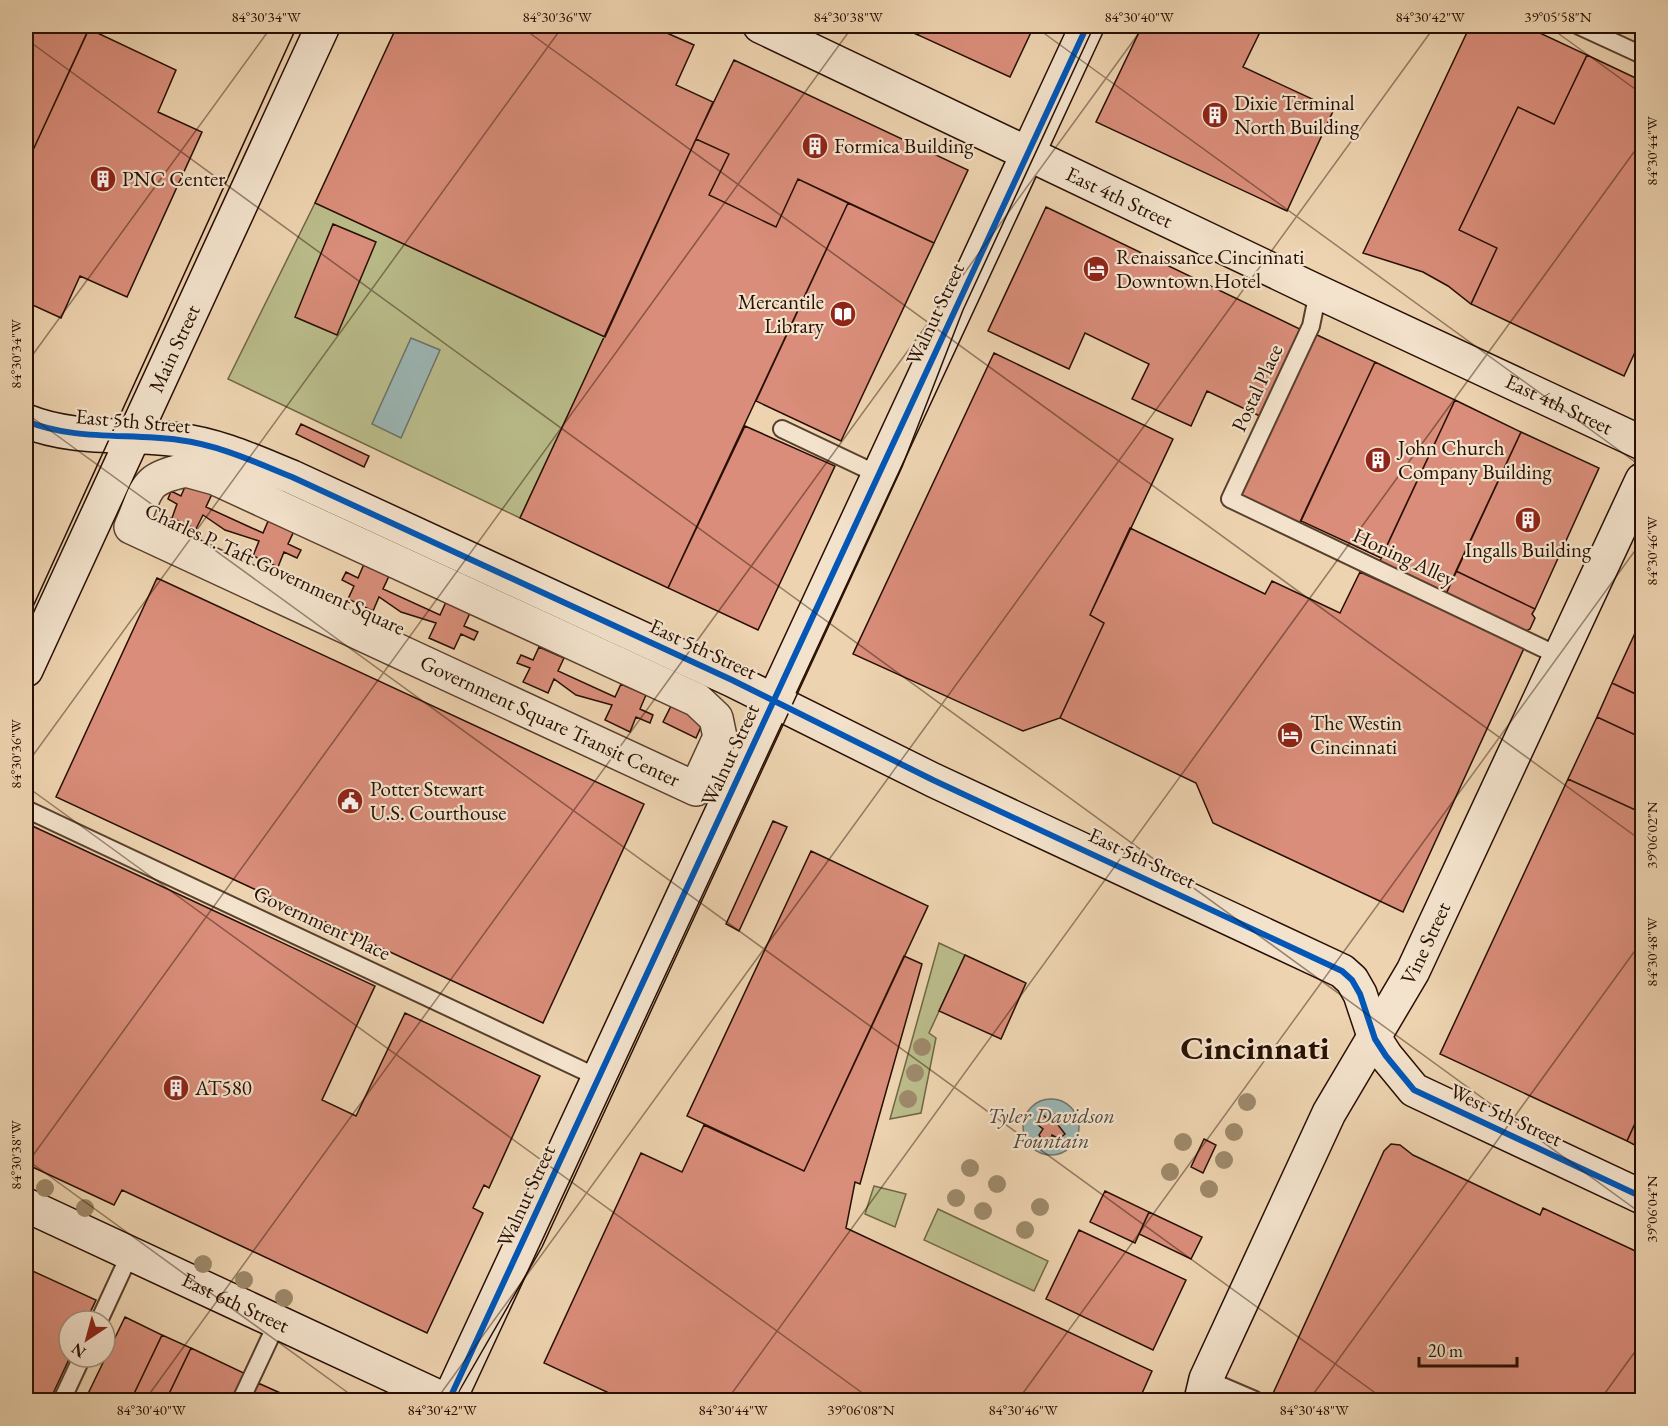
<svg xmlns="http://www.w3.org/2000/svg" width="1668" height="1426" font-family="'EB Garamond',serif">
	<rect width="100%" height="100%" fill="#edd3b0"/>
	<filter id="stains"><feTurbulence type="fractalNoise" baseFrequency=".00333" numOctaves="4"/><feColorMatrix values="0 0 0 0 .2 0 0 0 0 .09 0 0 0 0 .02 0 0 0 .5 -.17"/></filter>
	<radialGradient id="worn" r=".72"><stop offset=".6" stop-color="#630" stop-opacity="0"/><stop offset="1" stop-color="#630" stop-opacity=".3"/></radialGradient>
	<path fill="#babc8a" stroke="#716645" stroke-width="1.5" d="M315 203 605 337 520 518 228 379Z
		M939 943 965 955 929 1033 936 1038 921 1113 890 1119Z
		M874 1186 906 1194 895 1227 865 1214Z
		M938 1209 1048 1261 1034 1291 924 1240Z"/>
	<path fill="#9bb6b4" stroke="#6d736c" stroke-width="1.5" d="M411 338 440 350 401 438 372 424Z
		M1023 1127a28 28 0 1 1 56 0a28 28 0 1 1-56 0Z"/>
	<path fill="#d98d7a" stroke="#280f00" stroke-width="1.5" d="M26 26H90L34 148 26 144Z
		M397 26H651L694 45 676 85 713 102 605 337 315 203Z
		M898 26H922L918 35Z
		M922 26H1034L1010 77 918 35Z
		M1142 26H1263L1243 67 1334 109 1287 211 1096 122Z
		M1470 26H1525L1587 55 1554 124 1518 107 1459 230 1497 248 1471 304 1448 286 1423 272 1363 253Z
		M89 29 176 70 158 112 202 132 127 297 80 276 61 318 26 302V144L34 148Z
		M1587 55 1642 81V337L1624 376 1471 304 1497 248 1459 230 1518 107 1554 124Z
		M734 60 968 170 934 243 798 179 776 227 709 195 729 154 696 139Z
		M696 139 729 154 709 195 776 227 798 179 848 203 668 588 520 518Z
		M848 203 934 243 841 441 756 401Z
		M1046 207 1304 331 1264 418 1207 391 1191 426 1132 399 1149 364 1085 333 1069 369 988 331Z
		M333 224 376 242 337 335 295 317Z
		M1315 334 1375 362 1299 524 1239 496Z
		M994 353 1173 439 1090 615 1104 623 1060 718 1023 731 853 654Z
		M1375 362 1455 400 1381 558 1301 521Z
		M1455 400 1521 432 1445 596 1378 565Z
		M301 424 369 456 364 467 296 434Z
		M745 426 835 466 758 630 668 588Z
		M1521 432 1599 468 1535 609 1456 571Z
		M187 482 212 494 206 507 263 533 269 519 294 531 288 544 301 550 297 558 284 552 278 567 253 556 259 541 225 530 203 515 196 529 172 518 177 504 168 499 171 491 181 496Z
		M1130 528 1265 594 1272 581 1340 613 1360 572 1525 646 1403 912 1213 823 1196 783 1060 718 1104 623 1090 615Z
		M364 564 389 576 383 589 440 615 446 602 470 613 464 626 478 632 474 640 461 634 454 649 429 638 436 623 401 612 379 597 373 611 348 599 354 586 342 580 346 572 358 578Z
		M1456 571 1535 609 1532 614 1535 618 1530 629 1524 632 1444 599Z
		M157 578 644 804 543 1023 56 797Z
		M1642 618V685L1638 695 1612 683Z
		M539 647 564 658 558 671 615 697 621 684 646 695 640 709 653 715 650 723 636 717 630 732 605 720 612 705 576 695 554 679 548 693 523 682 530 668 517 663 521 655 533 660Z
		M1612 683 1642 697V738L1597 717Z
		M672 704 704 720 696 738 663 722Z
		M1597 717 1642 738V813L1568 779Z
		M1568 779 1642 813V1108L1627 1141 1440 1054Z
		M773 821 787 827 739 931 726 924Z
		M26 823 375 986 322 1100 356 1116 405 1013 540 1076 489 1188 484 1185 473 1208 483 1213 427 1333 122 1190 114 1205 26 1164Z
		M811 851 928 906 804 1171 687 1116Z
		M965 955 1026 983 1001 1039 939 1011Z
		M904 956 922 964 860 1184 855 1182 846 1228 1152 1371 1139 1400H624L544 1363 641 1153 682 1172 704 1125 804 1171Z
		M1642 1108V1149L1627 1141Z
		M1057 1114 1062 1122 1058 1125 1065 1134 1059 1139 1052 1135 1051 1139 1043 1141 1039 1135 1043 1129 1037 1124 1036 1120 1043 1115 1049 1120 1052 1115Z
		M1204 1139 1216 1145 1203 1173 1191 1167Z
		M1391 1144 1400 1145 1413 1155 1540 1215 1543 1208 1642 1254V1400H1270L1384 1151Z
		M1105 1191 1149 1212 1135 1243 1090 1222Z
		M1149 1212 1202 1237 1191 1259 1139 1234Z
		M1079 1230 1186 1280 1153 1350 1046 1299Z
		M26 1268 96 1300 86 1321H69L70 1357 50 1400H26Z
		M125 1317 162 1335 131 1400H85Z
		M162 1335 191 1348 166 1400H131Z
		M191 1348 248 1375 236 1400H166Z
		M258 1383 296 1400H249Z"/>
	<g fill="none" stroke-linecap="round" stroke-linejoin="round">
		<defs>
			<path id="lane" d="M1579 26 1642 55
				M1318 292 1311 326 1230 499 1559 656
				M782 429 879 475
				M26 809 599 1078
				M99 1321 130 1254
				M1206 1379 1255 1400
				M62 1400 82 1357
				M241 1400 277 1323"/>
			<path id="street" d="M186 470 215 478 697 700 716 718 720 737 696 789 131 527C148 489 142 479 186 470Z"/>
			<g id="secondary">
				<path id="s1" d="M760 26 1318 292 1642 443"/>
				<path d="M26 421C75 441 128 433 179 440 219 445 255 462 292 477L732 680 933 780 1342 971 1352 980 1360 994 1375 1039 1386 1056 1414 1090 1642 1197"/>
				<path id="s2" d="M26 670 323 26"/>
				<path id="s3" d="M26 1205 445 1400"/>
				<path d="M449 1400 1087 26"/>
				<path id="s4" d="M1201 1400 1206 1379 1329 1113 1413 971 1642 480"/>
			</g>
		</defs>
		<use href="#lane" stroke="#59402c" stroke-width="20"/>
		<use href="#street" stroke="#59402c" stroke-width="36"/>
		<use href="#secondary" stroke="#280f00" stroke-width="36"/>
		<use href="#lane" stroke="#f3e2cc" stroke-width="16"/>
		<use href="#street" stroke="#f3e2cc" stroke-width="33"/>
		<use href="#secondary" stroke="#f3e2cc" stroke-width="33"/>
		<path stroke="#280f00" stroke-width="1.5" d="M26 622 297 26
			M454 1400 542 1247 902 467 963 310 1094 26"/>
		<defs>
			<path id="cycleway" d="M26 421C75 441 128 433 179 440 219 445 255 462 292 477L732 680 933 780 1342 971 1352 980 1360 994 1375 1039 1386 1056 1414 1090 1642 1197
				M449 1400 1087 26"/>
		</defs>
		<use href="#cycleway" stroke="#f3e2cc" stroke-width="10"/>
		<use href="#cycleway" stroke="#0057b8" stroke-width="6"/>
	</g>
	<g fill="#9d896a">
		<circle cx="922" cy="1047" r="9"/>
		<circle cx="915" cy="1073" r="9"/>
		<circle cx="908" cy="1099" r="9"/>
		<circle cx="1247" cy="1102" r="9"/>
		<circle cx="1234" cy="1132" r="9"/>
		<circle cx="1183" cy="1142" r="9"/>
		<circle cx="1224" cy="1160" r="9"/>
		<circle cx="970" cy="1168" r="9"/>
		<circle cx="1170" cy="1172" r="9"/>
		<circle cx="997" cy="1184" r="9"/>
		<circle cx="45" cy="1188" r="9"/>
		<circle cx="1209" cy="1189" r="9"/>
		<circle cx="956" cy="1198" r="9"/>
		<circle cx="1040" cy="1207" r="9"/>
		<circle cx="85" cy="1208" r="9"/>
		<circle cx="983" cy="1211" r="9"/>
		<circle cx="1025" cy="1230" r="9"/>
		<circle cx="203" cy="1264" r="9"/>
		<circle cx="244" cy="1280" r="9"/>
		<circle cx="284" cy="1298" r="9"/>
	</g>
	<path fill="none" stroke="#280f00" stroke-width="1.5" stroke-opacity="0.45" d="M520 26 1642 841M1034 26 1642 467M1548 26 1642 94M26 39 1642 1214M26 364 272 26M26 413 1385 1400M26 765 563 26M26 786 872 1400M26 1159 358 1400M26 1165 853 26M145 1400 1144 26M436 1400 1435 26M727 1400 1642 141M1018 1400 1642 541M1309 1400 1642 941M1600 1400 1642 1342"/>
	<defs>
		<symbol id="building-disc" viewBox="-11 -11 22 22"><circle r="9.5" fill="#8f2418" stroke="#f3e2cc"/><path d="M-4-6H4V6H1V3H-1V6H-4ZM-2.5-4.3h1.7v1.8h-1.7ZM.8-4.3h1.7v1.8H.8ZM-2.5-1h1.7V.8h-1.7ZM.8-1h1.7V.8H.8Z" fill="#fff"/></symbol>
		<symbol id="hotel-disc" viewBox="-11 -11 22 22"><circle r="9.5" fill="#8f2418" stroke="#f3e2cc"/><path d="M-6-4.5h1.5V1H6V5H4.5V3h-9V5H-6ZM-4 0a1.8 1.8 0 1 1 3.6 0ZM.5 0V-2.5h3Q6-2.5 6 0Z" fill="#fff"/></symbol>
		<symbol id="library-disc" viewBox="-11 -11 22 22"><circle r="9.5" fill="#8f2418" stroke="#f3e2cc"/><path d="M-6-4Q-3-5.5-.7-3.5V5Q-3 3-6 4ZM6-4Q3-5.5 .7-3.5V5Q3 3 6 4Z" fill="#fff"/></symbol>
		<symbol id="civic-disc" viewBox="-11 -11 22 22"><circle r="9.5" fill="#8f2418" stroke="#f3e2cc"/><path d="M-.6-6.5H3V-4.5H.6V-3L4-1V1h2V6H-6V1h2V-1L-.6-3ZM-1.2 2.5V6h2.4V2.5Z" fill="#fff"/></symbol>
	</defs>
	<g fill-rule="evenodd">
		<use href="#building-disc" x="1200" y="100" width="30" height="30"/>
		<use href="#building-disc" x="800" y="131" width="30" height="30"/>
		<use href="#building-disc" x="88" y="164" width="30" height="30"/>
		<use href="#hotel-disc" x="1081" y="254" width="30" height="30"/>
		<use href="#library-disc" x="828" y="299" width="30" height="30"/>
		<use href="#building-disc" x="1363" y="445" width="30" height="30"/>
		<use href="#building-disc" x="1513" y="505" width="30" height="30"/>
		<use href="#hotel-disc" x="1275" y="720" width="30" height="30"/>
		<use href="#civic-disc" x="335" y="786" width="30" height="30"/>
		<use href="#building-disc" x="161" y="1073" width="30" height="30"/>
	</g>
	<g text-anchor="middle" stroke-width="4.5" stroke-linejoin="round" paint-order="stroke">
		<g font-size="21" fill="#280f00" stroke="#f3e2cc" text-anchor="start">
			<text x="1234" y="110">Dixie Terminal<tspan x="1234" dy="24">North Building</tspan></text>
			<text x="834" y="153">Formica Building</text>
			<text x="122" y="186">PNC Center</text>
			<text x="1116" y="264">Renaissance Cincinnati<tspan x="1116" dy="24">Downtown Hotel</tspan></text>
			<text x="824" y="309" text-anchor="end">Mercantile<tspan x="824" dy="24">Library</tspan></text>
			<text x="1398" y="455">John Church<tspan x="1398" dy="24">Company Building</tspan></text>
			<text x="1528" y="557" text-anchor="middle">Ingalls Building</text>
			<text x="1310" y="730">The Westin<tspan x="1310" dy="24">Cincinnati</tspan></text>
			<text x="370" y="796">Potter Stewart<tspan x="370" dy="24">U.S. Courthouse</tspan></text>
			<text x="195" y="1095">AT580</text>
		</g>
		<g font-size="21" fill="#280f00" stroke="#f3e2cc">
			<text dy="7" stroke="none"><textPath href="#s1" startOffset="398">East 4th Street</textPath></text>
			<text transform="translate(935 314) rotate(-65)" y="7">Walnut Street</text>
			<text dy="7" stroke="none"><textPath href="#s2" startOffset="354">Main Street</textPath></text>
			<text transform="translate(1257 388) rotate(-65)" y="7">Postal Place</text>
			<text dy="7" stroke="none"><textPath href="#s1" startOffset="884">East 4th Street</textPath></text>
			<text transform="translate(133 421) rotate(5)" y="7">East 5th Street</text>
			<text transform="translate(1404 557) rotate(25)" y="7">Honing Alley</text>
			<text transform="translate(275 569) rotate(25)" y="7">Charles P. Taft Government Square</text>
			<text transform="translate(703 649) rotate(25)" y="7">East 5th Street</text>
			<text transform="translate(550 721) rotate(25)" y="7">Government Square Transit Center</text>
			<text transform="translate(730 755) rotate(-65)" y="7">Walnut Street</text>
			<text transform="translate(1142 858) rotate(25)" y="7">East 5th Street</text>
			<text transform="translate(322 923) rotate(25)" y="7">Government Place</text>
			<text dy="7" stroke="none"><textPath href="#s4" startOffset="510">Vine Street</textPath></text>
			<text transform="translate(1506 1115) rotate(25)" y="7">West 5th Street</text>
			<text transform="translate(526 1196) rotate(-65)" y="7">Walnut Street</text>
			<text dy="7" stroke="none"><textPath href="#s3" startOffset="231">East 6th Street</textPath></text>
		</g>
		<g font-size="22" font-style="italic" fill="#50493f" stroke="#f3e2cc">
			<text x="1051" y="1123">Tyler Davidson<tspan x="1051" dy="25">Fountain</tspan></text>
		</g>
		<g font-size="33" font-weight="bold" fill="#280f00" stroke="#f3e2cc">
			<text x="1255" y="1059">Cincinnati</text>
		</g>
	</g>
	<rect width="1668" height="1426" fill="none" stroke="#edd3b0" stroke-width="66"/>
	<g transform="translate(87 1339) rotate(216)"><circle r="28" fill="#f3e2cc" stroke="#a28e7a" stroke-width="1.5"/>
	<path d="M0-4.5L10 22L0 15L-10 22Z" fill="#8f2418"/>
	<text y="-9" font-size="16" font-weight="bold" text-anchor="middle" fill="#280f00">N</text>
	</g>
	<path d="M1419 1357v9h98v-9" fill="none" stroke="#280f00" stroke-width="3"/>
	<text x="1428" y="1357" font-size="18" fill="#280f00" stroke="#f3e2cc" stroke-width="4.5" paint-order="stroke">20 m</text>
	<rect x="33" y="33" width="1602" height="1360" fill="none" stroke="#280f00" stroke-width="2"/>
	<g font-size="15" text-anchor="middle" fill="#280f00">
		<text x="266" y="22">84°30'34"W</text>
		<text x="557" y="22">84°30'36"W</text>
		<text x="848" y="22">84°30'38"W</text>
		<text x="1139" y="22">84°30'40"W</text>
		<text x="1430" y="22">84°30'42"W</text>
		<text x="1558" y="22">39°05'58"N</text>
		<text transform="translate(1652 151) rotate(-90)" y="5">84°30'44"W</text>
		<text transform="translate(16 354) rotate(-90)" y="5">84°30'34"W</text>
		<text transform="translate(1652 551) rotate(-90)" y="5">84°30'46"W</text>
		<text transform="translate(16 754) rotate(-90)" y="5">84°30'36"W</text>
		<text transform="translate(1652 835) rotate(-90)" y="5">39°06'02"N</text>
		<text transform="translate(1652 952) rotate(-90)" y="5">84°30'48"W</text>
		<text transform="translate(16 1155) rotate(-90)" y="5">84°30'38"W</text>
		<text transform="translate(1652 1209) rotate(-90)" y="5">39°06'04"N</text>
		<text x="151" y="1415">84°30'40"W</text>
		<text x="442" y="1415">84°30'42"W</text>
		<text x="733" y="1415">84°30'44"W</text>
		<text x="861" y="1415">39°06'08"N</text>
		<text x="1023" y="1415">84°30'46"W</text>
		<text x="1314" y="1415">84°30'48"W</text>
	</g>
	<rect width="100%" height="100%" filter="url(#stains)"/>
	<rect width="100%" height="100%" fill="url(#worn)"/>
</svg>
